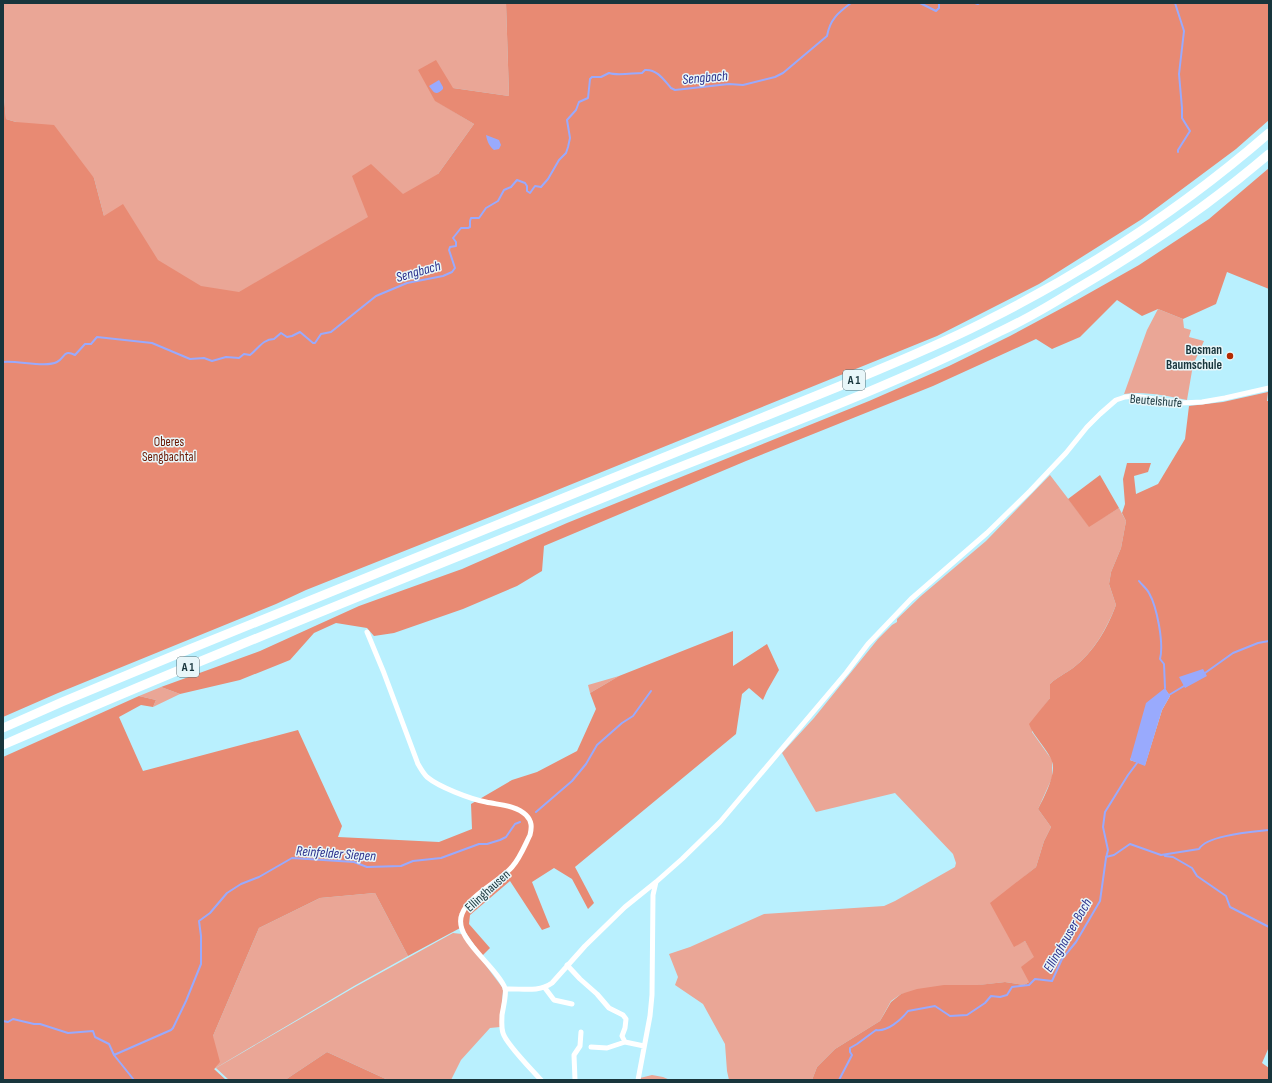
<svg xmlns="http://www.w3.org/2000/svg" width="1272" height="1083" font-family="'Sofia Sans Condensed',sans-serif">
	<rect width="100%" height="100%" fill="#b9f0fe"/>
	<path fill="#eaa696" d="M3 3H506L509 96 453 88 436 101 474 124 438 174 424 497 104 216 94 178 16 122 6 119 3 86Z
		M1158 309 1183 319 1184 328 1191 330 1189 337 1204 341 1193 365 1187 400C1166 396 1145 391 1124 394L1147 330Z
		M1050 475 1089 526 1119 508 1126 521 1121 548 1111 572 1109 584 1116 605C1107 628 1094 652 1073 668 1065 674 1057 677 1050 684V698L1041 710 1032 732 1052 760V778L1038 809 1051 827 1044 841 1036 867 1025 876 1014 946 1025 941 1035 957 1029 980V982L1024 985 1005 982 901 994 891 1001 880 1021 835 1049 817 1067 812 1080H729L727 1071 725 1044 703 1004 675 985 678 977 669 954 690 947 764 914 884 906 895 901 955 867 956 863 953 854 895 793 816 812 782 753 814 718 878 639 892 625 897 622V619L921 596 986 541Z
		M619 676 590 693 588 685Z
		M161 687 180 694 153 707 156 700 139 696Z
		M375 893 408 956 354 986 214 1069 213 1036 259 928 320 898Z
		M453 933 462 934 502 987 503 990 500 1027 490 1028 461 1060 451 1080H388L327 1052 285 1080H229L216 1068 355 987Z
		M652 1075 663 1077 670 1080H639L640 1078Z"/>
	<path fill="#e88a73" fill-rule="evenodd" d="M506 3H1269V120L1236 149 1142 219 1039 284 937 336 540 497 306 590 276 604 58 693 3 717V86L6 119 16 122 54 125 94 178 104 216 123 204 158 260 201 286 239 292 368 217 352 176 371 164 403 194 438 174 474 124 435 101 418 70 436 60 453 88 509 96Z
		M1269 168V289L1227 272 1216 304 1183 319 1158 309 1142 316 1117 300 1080 337 1052 349 1036 339 933 386 746 461 544 546 542 571 517 586 463 609 394 633 374 636 367 628 336 623 314 633 290 660 240 680 180 694 161 687 260 651 359 606 462 569 567 523 869 401 949 366 1010 336 1077 300 1139 265 1209 219Z
		M1268 392 1267 401H1269V1047L1262 1063 1269 1068V1080H812L817 1067 835 1049 880 1021 891 1002 901 994 917 989 944 985H978L1005 982 1024 985 1029 982 1021 967 1034 957 1025 941 1014 947 990 903 1036 867 1044 841 1051 827 1038 809C1044 797 1058 772 1051 759 1045 746 1034 737 1029 724L1050 698V684C1057 677 1065 674 1073 668 1094 652 1107 629 1116 605L1109 584 1111 572 1121 548 1126 521 1122 513 1125 504 1123 479 1127 463H1151L1148 472 1134 476 1136 494 1158 484 1185 439 1189 406 1223 402ZM1165 689 1170 696 1162 710 1145 765 1130 760Z
		M1100 475 1119 508 1089 527 1068 499Z
		M733 631V666L767 644 779 670 767 691 763 700 749 688 742 694 736 734 575 867 594 903 588 909 572 879 554 868 532 882 550 927 542 930 510 881 470 915 469 924 490 948 482 956 462 927 408 956 375 893 320 898 259 928 213 1036 220 1062 214 1069 226 1080H3V757L139 696 156 700 153 707 141 705 119 717 143 771 298 730 342 826 338 837 439 842 472 829 471 804 512 780 537 772 577 751 596 709 590 693 619 676Z
		M327 1052 388 1080H285Z"/>
	<path fill="#99aafd" d="M439 80 443 87V89C436 96 434 93 429 86Z
		M486 135 499 140 501 145 499 149 494 150C489 146 487 141 486 135Z
		M1203 669 1207 676 1185 688 1179 677Z
		M1165 688 1170 696 1162 710 1145 766 1130 760 1146 703Z"/>
	<g fill="none" stroke-linecap="round" stroke-linejoin="round">
		<path stroke="#99aafd" stroke-width="2" d="M920 3 936 11 939 8V3
			M975 3 978 4 979 3
			M1175 3 1184 31 1179 74 1182 108V118L1190 131 1178 150V152
			M3 362C16 360 46 368 57 362 65 358 63 349 75 355L85 344H91L97 337 152 343 190 359 204 358 212 361 226 357 239 358 244 354 250 355C258 349 263 339 274 339L281 333 287 337 292 336 300 332 313 343H315L321 334 331 332 376 296 407 283 443 276 452 272 455 268 449 250 450 247 456 246V242L453 238 461 228H468L470 227V221L471 218H479L486 208 498 201 504 190 511 187 517 180 525 183 527 186V191L530 193 535 186 541 187 548 179 559 160 566 153 568 147 570 138 567 120 576 110 579 102 588 98 590 79 592 77H601L609 73C617 76 633 73 642 73L645 70C657 69 664 80 671 88L675 90 729 84 743 85 775 77 783 73 827 36C830 19 838 13 851 3
			M1139 581C1142 585 1147 589 1149 593 1157 607 1164 643 1160 659L1164 664 1165 688
			M1205 673 1233 653 1258 643 1269 641
			M1169 695 1184 686
			M536 812 572 781 586 764 597 745 622 723 633 716 651 691
			M1165 856 1173 857 1192 868 1197 876 1226 896 1230 907 1269 927
			M1106 857 1114 855 1130 844 1161 855 1199 849C1207 835 1253 832 1269 830
			M3 1021 8 1022 13 1019 34 1024H40L68 1033 93 1031 95 1037 109 1044 114 1055 134 1080
			M114 1055 171 1030 173 1028 186 1001 201 964V936L199 921 210 913 227 893 241 884 259 877 292 858 354 862 367 867 401 866 413 861 441 858 479 844H487L500 840 506 837 515 824 520 822
			M839 1080 852 1055 850 1052V1048L857 1044 876 1030C887 1032 901 1020 908 1011L935 1006 950 1016 967 1015 985 1003 991 996 1000 997 1007 995 1012 987 1029 985 1035 979 1052 981 1062 959 1076 942 1100 901 1106 858 1108 850 1103 827 1105 812 1128 775 1137 763"/>
		<path stroke="#fff" stroke-width="5" d="M367 632 384 673 418 764C421 769 423 773 427 777 439 787 470 799 486 802 499 805 516 805 526 815 532 821 532 827 530 835 525 845 520 858 512 867 499 882 469 895 462 914 452 938 497 966 505 988 507 993 503 1008 502 1015 502 1020 501 1027 503 1033 506 1044 533 1071 541 1080
			M567 965 580 979 597 994 609 1008 623 1015 626 1019 625 1028 622 1036 625 1042
			M545 988 554 1000 572 1004
			M505 989C521 988 538 993 552 983L585 946 625 907 656 882
			M591 1047 607 1048 625 1042 644 1046
			M575 1080 574 1055 580 1046 581 1032
			M638 1080 650 1016 652 995 653 895 656 882 682 859 720 822 846 673 868 644 911 599 987 533 1030 491 1066 453 1087 427 1100 414 1116 400 1125 397 1135 396 1181 403 1202 402 1225 398 1269 388"/>
		<path stroke="#fff" stroke-width="9" d="M3 728 62 702 180 653 840 386C891 364 943 344 992 318 1091 268 1185 206 1269 133
			M3 745C214 653 429 569 642 482 762 434 884 390 999 332 1025 320 1049 306 1073 291 1142 251 1208 206 1269 154"/>
	</g>
	<circle fill="#b32900" stroke="#e8f6f9" stroke-width="1.5" cx="1230" cy="356" r="4"/>
	<g text-anchor="middle" stroke-width="3" stroke-linejoin="round" paint-order="stroke">
		<g fill="#e8f6f9" stroke="#566f75" stroke-width="1">
			<rect x="843" y="370" width="22" height="20" rx="3"/>
			<rect x="177" y="657" width="22" height="20" rx="3"/>
		</g>
		<g font-size="12" font-weight="bold" fill="#18353c">
			<text x="854" y="384">A 1</text>
			<text x="188" y="671">A 1</text>
		</g>
		<g font-size="13" font-weight="bold" fill="#18353c" stroke="#e8f6f9" text-anchor="end">
			<text x="1222" y="354">Bosman<tspan x="1222" dy="15">Baumschule</tspan></text>
		</g>
		<g font-size="13" fill="#18353c" stroke="#e8f6f9">
			<text transform="translate(1156 400) rotate(5)" y="5">Beutelshufe</text>
			<text transform="translate(487 890) rotate(-42)" y="5">Ellinghausen</text>
		</g>
		<g font-size="13" fill="#691601" stroke="#e8f6f9">
			<text x="169" y="446">Oberes<tspan x="169" dy="15">Sengbachtal</tspan></text>
		</g>
		<g font-size="14" font-style="italic" fill="#2c308c" stroke="#e8f6f9">
			<text transform="translate(705 77) rotate(-5)" y="5">Sengbach</text>
			<text transform="translate(418 271) rotate(-16)" y="5">Sengbach</text>
			<text transform="translate(336 853) rotate(4)" y="5">Reinfelder Siepen</text>
			<text transform="translate(1067 935) rotate(-60)" y="5">Ellinghauser Bach</text>
		</g>
	</g>
	<rect width="1272" height="1083" fill="none" stroke="#18353c" stroke-width="8"/>
</svg>
